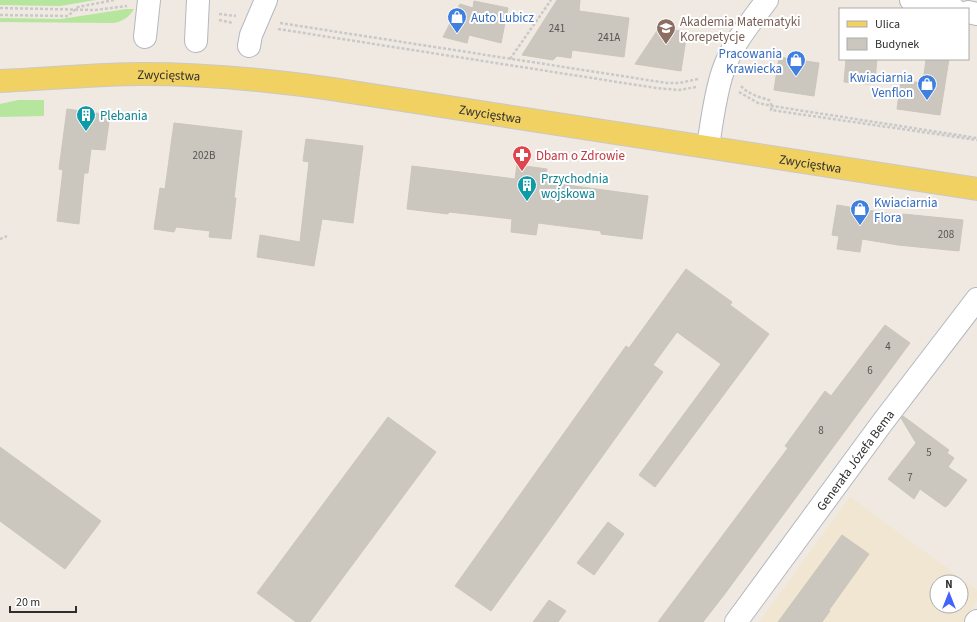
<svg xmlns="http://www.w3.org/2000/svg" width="977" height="622" font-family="'Source Sans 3',sans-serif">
	<rect width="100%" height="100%" fill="#efe9e1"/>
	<path fill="#f0e6d1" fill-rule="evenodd" d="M850 497 977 590V600L963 622H759ZM937 582H961V606H937Z"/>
	<path fill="#b6e59e" d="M0 0H96L60 6 0 5Z
		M126 9H134C129 17 122 22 113 23L0 22V18L61 19Z
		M18 100H44V116L0 117V104Z"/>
	<path fill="#cbc7bf" stroke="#cbc5ba" d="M557 0H580L579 11 629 18 624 57 572 50 571 58 557 56 553 60 522 55Z
		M474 1 508 8 501 43 469 35 467 43 443 37 460 4 473 8Z
		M659 28 687 32 681 71 635 64Z
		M779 57 819 63 814 96 774 90Z
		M846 59H877L875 80 869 84 844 82Z
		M926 59H949L940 115 897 109 901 80 923 83Z
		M67 109 110 115 105 150 91 149 88 173H84L79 224 57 221 63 170 59 169Z
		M174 123 242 131 234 198H236L231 239 209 237 210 231 176 227 174 232 154 229 160 188 165 189Z
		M306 139 363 146 353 223 322 219 314 266 257 257 260 235 300 242 309 162 303 161Z
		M517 165 547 169 545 182 648 196 642 239 601 234V231L538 223 536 235 511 232 512 219 449 212 448 214 407 209 412 166 515 179Z
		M837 205 903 216V214L963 220 959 251 898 245 862 239 860 252 837 249 839 236 832 235Z
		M686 269 732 302 730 305 769 334 655 487 639 475 721 364 677 332 653 365 663 372 491 611 455 586 626 346 629 348Z
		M885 325 910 343 724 595 703 622H658L788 448 785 446 825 391 831 396Z
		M903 416 949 450 947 453 954 458 948 467 967 480 948 505 945 507 920 489 914 499 888 479 916 443 901 418Z
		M388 417 436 452 310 622H296L257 593Z
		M0 447 101 521 65 569 0 521Z
		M608 522 624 534 594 575 577 563Z
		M842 535 869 554 829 610 830 611 822 622H778Z
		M549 600 566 611 558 622H533Z"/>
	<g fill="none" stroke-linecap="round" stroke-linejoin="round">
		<defs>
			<g id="minor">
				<path d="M911 0 954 9"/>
				<path d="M968 12 977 14"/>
				<path d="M145 37 149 0"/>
				<path d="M196 41 198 0"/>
				<path d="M249 46 251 35 266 0"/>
				<path d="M708 146C712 122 715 94 723 71 732 44 751 22 767 0"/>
				<path id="s1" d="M736 622 882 423 977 299"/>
				<path d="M976 622 977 621"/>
			</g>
			<g id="major">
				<path id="s2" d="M0 81C48 79 96 74 143 74 206 74 269 80 332 89L977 189"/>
			</g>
		</defs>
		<use href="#minor" stroke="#b4b7c1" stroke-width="24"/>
		<use href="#major" stroke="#c9c9c9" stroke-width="24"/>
		<path stroke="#c9c9c9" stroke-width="2.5" stroke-dasharray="3 2" stroke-linecap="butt" d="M0 8 95 10 127 6
			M219 14 236 16
			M0 15 68 16 78 7 114 0
			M219 20 233 23
			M280 23 667 83H679L698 79
			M278 29 656 88 679 90 696 87
			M510 59 551 0
			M741 86C748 94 759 97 769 100L772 106 771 110 977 140
			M739 92 758 103 772 106 977 138
			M0 239 7 236"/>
		<use href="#minor" stroke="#fff" stroke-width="22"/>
		<use href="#major" stroke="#f2d163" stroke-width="22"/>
	</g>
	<defs>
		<symbol id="shop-pin" viewBox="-11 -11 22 30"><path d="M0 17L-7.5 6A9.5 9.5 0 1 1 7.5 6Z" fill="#3f7fe0" stroke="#fff"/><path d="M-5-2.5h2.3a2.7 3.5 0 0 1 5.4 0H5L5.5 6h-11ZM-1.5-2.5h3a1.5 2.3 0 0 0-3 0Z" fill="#fff"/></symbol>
		<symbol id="school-pin" viewBox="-11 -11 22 30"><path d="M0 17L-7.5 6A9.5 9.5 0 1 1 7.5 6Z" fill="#8d6e63" stroke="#fff"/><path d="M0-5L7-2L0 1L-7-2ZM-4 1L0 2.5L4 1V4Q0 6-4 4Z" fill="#fff"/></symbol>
		<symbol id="building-pin" viewBox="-11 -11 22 30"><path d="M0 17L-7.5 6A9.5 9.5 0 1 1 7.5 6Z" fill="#0f9aa8" stroke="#fff"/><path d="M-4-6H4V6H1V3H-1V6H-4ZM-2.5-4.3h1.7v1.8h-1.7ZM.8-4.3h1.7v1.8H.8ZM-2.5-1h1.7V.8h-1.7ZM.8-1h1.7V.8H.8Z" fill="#fff"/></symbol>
		<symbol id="pharmacy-pin" viewBox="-11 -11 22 30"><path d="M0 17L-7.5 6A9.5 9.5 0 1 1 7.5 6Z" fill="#e0444e" stroke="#fff"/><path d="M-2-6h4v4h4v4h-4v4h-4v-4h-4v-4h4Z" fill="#fff"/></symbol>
	</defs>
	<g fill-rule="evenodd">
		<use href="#shop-pin" x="446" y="6" width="22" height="30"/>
		<use href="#school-pin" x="655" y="17" width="22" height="30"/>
		<use href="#shop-pin" x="785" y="49" width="22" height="30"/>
		<use href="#shop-pin" x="916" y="73" width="22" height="30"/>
		<use href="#building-pin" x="75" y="104" width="22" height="30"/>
		<use href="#pharmacy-pin" x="511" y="144" width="22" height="30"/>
		<use href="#building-pin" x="516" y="174" width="22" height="30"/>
		<use href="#shop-pin" x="849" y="198" width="22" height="30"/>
	</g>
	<g text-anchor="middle" stroke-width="4" stroke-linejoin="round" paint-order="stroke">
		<g font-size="11" fill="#555452">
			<text x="557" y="32">241</text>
			<text x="609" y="41">241A</text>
			<text x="204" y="159">202B</text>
			<text x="946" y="238">208</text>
			<text x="888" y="350">4</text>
			<text x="870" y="374">6</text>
			<text x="821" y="434">8</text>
			<text x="929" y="456">5</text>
			<text x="910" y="481">7</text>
		</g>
		<g font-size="13" fill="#366cbe" stroke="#fff" text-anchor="start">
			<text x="471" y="22">Auto Lubicz</text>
			<text x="782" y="58" text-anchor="end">Pracowania<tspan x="782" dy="15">Krawiecka</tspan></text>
			<text x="913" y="82" text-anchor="end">Kwiaciarnia<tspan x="913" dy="15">Venflon</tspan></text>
			<text x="874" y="207">Kwiaciarnia<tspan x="874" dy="15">Flora</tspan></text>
		</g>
		<g font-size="13" fill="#785e54" stroke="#fff" text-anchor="start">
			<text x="680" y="26">Akademia Matematyki<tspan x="680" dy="15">Korepetycje</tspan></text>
		</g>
		<g font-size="13" fill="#2e2e2e" stroke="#fff">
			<text dy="5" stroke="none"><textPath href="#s2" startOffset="169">Zwycięstwa</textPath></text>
			<text dy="5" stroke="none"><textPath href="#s2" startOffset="493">Zwycięstwa</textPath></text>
			<text dy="5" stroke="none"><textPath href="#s2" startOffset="817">Zwycięstwa</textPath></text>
			<text dy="5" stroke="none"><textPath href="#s1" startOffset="201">Generała Józefa Bema</textPath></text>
		</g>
		<g font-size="13" fill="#0d838f" stroke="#fff" text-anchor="start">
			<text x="100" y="120">Plebania</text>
			<text x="541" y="183">Przychodnia<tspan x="541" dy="15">wojskowa</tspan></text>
		</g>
		<g font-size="13" fill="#be3a42" stroke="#fff" text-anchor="start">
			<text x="536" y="160">Dbam o Zdrowie</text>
		</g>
	</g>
	<rect x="839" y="8" width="130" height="52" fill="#ffffff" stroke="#ababab"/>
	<rect x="847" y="21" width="20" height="6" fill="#f2d163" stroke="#ababab"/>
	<text x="875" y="28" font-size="12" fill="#2e2e2e">Ulica</text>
	<rect x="847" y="38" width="20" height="12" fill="#cbc7bf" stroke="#ababab"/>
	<text x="875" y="48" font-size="12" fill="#2e2e2e">Budynek</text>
	<g transform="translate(949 594)"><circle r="19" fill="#ffffff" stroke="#ababab"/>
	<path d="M0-3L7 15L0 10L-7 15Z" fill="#4264fb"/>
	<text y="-6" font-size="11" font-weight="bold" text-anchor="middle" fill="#2e2e2e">N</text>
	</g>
	<path d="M10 606v6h66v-6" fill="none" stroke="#2e2e2e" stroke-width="2"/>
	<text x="16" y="606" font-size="12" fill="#2e2e2e" stroke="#ffffff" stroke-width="3" paint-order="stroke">20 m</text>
</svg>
